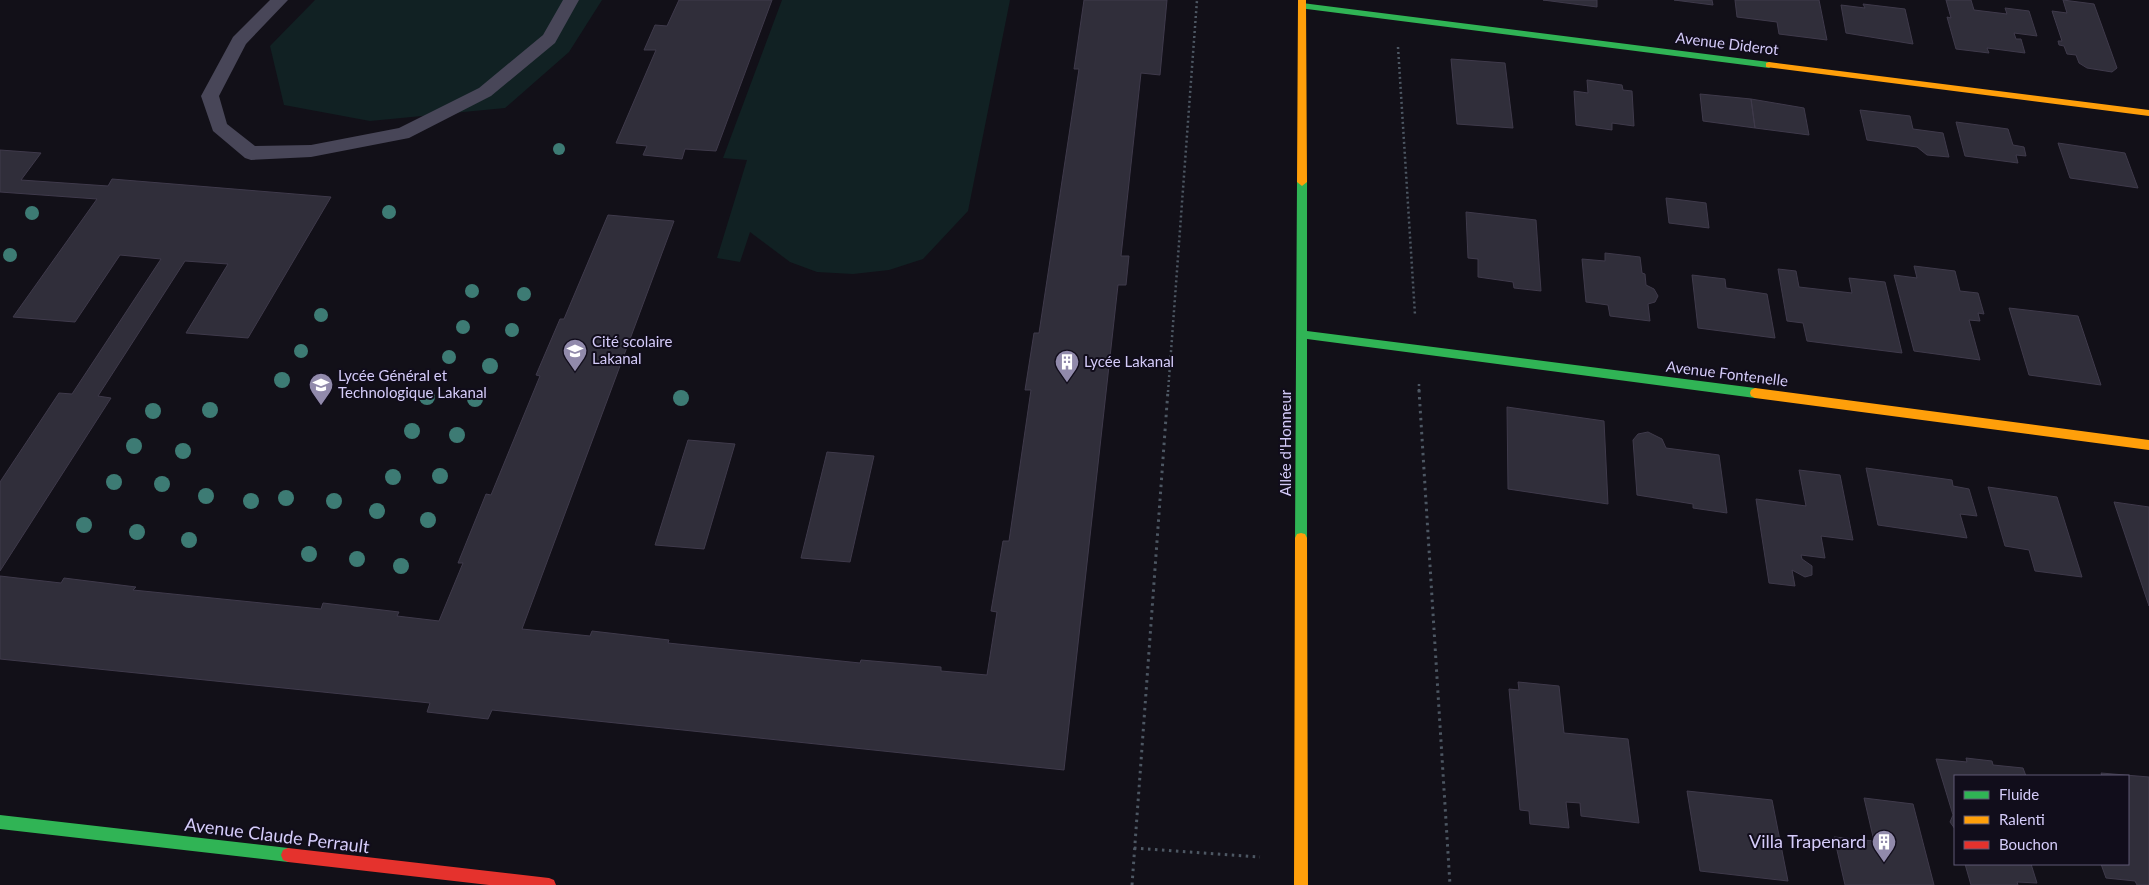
<svg xmlns="http://www.w3.org/2000/svg" width="2149" height="885" font-family="Lato,sans-serif">
	<rect width="100%" height="100%" fill="#121018"/>
	<path fill="#112123" d="M315 0H602L569 52 505 108 370 121 284 105 270 46Z
		M782 0H1010L968 211 923 259 889 270 853 274 817 272 790 262 750 232 740 262 717 258 747 160 723 158Z"/>
	<path fill="#302e3a" stroke="#3f3a4b" d="M679 0H772L716 151 685 149 682 159 643 155 647 146 616 143 656 50H644L655 25 667 26Z
		M1084 0H1167L1160 75 1141 73 1121 256H1129L1126 285H1118L1064 770 492 710 488 719 427 712 430 703 0 659V576L61 583 64 578 136 587 133 590 321 609 323 603 399 612 397 616 439 621 463 563H458L486 494 491 495 540 376 536 375 560 319H564L608 215 674 221 522 629 590 636 592 631 669 640 668 643 860 663 861 660 941 667V671L987 675 997 612 991 611 1003 541H1009L1031 390H1025L1034 333H1039L1079 69H1074Z
		M1543 0H1597V7Z
		M1674 0H1712L1713 5Z
		M1735 0H1819L1827 40 1779 34 1777 22 1737 17Z
		M1946 0H1971L1974 10 2007 14 2005 8 2029 11 2037 36 2014 33 2016 39H2021L2025 53 1987 48 1989 53 1956 49 1947 17 1951 18Z
		M2063 0 2094 4 2117 68 2112 72 2087 68 2079 63 2076 55 2067 54 2064 46 2059 45 2058 41H2062L2052 11 2067 13Z
		M1863 4 1905 9 1913 44 1846 33 1841 5 1865 8Z
		M1451 59 1505 63 1513 128 1457 124Z
		M1587 80 1622 85 1623 90 1632 91 1634 126 1612 123V130L1576 125 1574 91 1588 93Z
		M1700 94 1751 99 1755 128 1703 121Z
		M1751 99 1804 108 1809 135 1755 128Z
		M1860 110 1910 116 1913 129 1943 133 1949 157 1927 155 1917 147 1867 140Z
		M1956 122 2008 129 2013 145 2024 147 2026 156 2016 155 2018 163 1965 156Z
		M2058 143 2125 153 2138 188 2070 178Z
		M0 150 41 153 21 180 108 186 112 179 331 197 248 338 186 333 228 264 185 261 98 396 111 398 0 571V482L59 393 72 394 161 259 120 255 75 322 13 317 97 199 0 192Z
		M1666 198 1706 203 1709 228 1669 223Z
		M1466 212 1536 220 1541 291 1514 288 1513 282 1478 277V259L1468 258Z
		M1605 253 1640 257 1642 273 1645 274 1646 285 1654 289 1658 296 1655 302 1648 304 1650 321 1610 316 1608 305 1586 302 1582 259 1605 261Z
		M1914 266 1955 271 1960 291 1978 293 1984 314 1978 313 1980 321 1969 320 1980 360 1914 351 1894 275 1917 278Z
		M1778 269 1796 271 1799 287 1852 293 1849 278 1885 282 1902 353 1807 341 1803 323 1787 321Z
		M1692 275 1725 279 1726 288 1767 294 1775 338 1698 328Z
		M2009 308 2078 316 2101 385 2029 375Z
		M1507 407 1604 421 1608 504 1508 489Z
		M1648 432 1662 439 1666 448 1719 455 1727 513 1693 508V504L1637 495 1633 440 1638 434Z
		M688 440 735 444 704 549 655 545Z
		M827 452 874 456 850 562 801 558Z
		M1866 468 1952 480 1953 486 1969 489 1977 516 1960 514 1967 538 1878 525Z
		M1799 470 1840 475 1853 540 1821 536 1825 558 1801 555 1802 559 1812 566V575L1805 577 1792 570 1795 586 1769 583 1756 499 1806 506Z
		M1988 487 2057 497 2082 577 2035 571 2029 550 2005 546Z
		M2114 502 2149 507V606Z
		M1518 682 1559 686 1564 733 1628 739 1639 823 1581 816 1580 803 1566 802 1569 828 1530 824 1529 811 1520 810 1509 689 1519 690Z
		M1966 758 1992 761 1993 765 2023 768 2026 776H1955V829L1950 822 1953 815 1936 759 1967 762Z
		M2101 773 2149 777V885H2137L2135 881 2106 878 2101 864H2128V776H2102Z
		M1687 791 1772 800 1788 881 1700 871Z
		M1864 798 1913 804 1934 885H1845L1834 837 1874 841Z
		M1965 864H2031L2037 883 2017 882 2018 885H1971Z"/>
	<g fill="none" stroke-linecap="round" stroke-linejoin="round">
		<path stroke="#4d5763" stroke-width="2.5" stroke-dasharray="2 3" stroke-linecap="butt" d="M1398 47 1415 315
			M1419 384V392
			M1168 392 1197 0"/>
		<path stroke="#4d5763" stroke-width="3" stroke-dasharray="2.5 4.5" stroke-linecap="butt" d="M1419 390 1450 885
			M1134 848 1260 857
			M1132 885 1168 390"/>
		<path fill="#484658" fill-rule="evenodd" d="M270 0H288L246 44 219 96 227 124 255 146 311 145 399 128 479 88 543 35 563 0H579L555 43 491 96 409 138 311 157 251 160 245 158 213 131 201 96 233 37Z"/>
		<path fill="#30b455" fill-rule="evenodd" d="M1302 3 1769 62 1774 65 1769 68 1299 8V4Z
			M1302 178 1307 182V331L1755 388 1759 390 1760 393 1759 396 1755 398 1307 339V538L1305 542 1301 543 1297 542 1295 538 1297 182Z
			M0 815 288 848 293 850 295 855 293 860 288 862 0 829Z"/>
		<path fill="#ff9f0a" fill-rule="evenodd" d="M1298 0H1306L1307 182 1302 186 1297 182Z
			M1769 62 2149 110V116L1766 67V63Z
			M1755 388 2149 440V450L1755 398 1751 396 1750 393 1751 390Z
			M1301 533 1305 534 1307 538 1308 885H1294L1295 538 1297 534Z"/>
		<path fill="#e5322d" fill-rule="evenodd" d="M288 848 549 878 554 880 556 885H489L288 862 283 860 281 855 283 850Z"/>
	</g>
	<g fill="#3d7b74">
		<circle cx="559" cy="149" r="6"/>
		<circle cx="389" cy="212" r="7"/>
		<circle cx="32" cy="213" r="7"/>
		<circle cx="10" cy="255" r="7"/>
		<circle cx="472" cy="291" r="7"/>
		<circle cx="524" cy="294" r="7"/>
		<circle cx="321" cy="315" r="7"/>
		<circle cx="463" cy="327" r="7"/>
		<circle cx="512" cy="330" r="7"/>
		<circle cx="301" cy="351" r="7"/>
		<circle cx="449" cy="357" r="7"/>
		<circle cx="490" cy="366" r="8"/>
		<circle cx="282" cy="380" r="8"/>
		<circle cx="427" cy="397" r="8"/>
		<circle cx="681" cy="398" r="8"/>
		<circle cx="475" cy="399" r="8"/>
		<circle cx="210" cy="410" r="8"/>
		<circle cx="153" cy="411" r="8"/>
		<circle cx="412" cy="431" r="8"/>
		<circle cx="457" cy="435" r="8"/>
		<circle cx="134" cy="446" r="8"/>
		<circle cx="183" cy="451" r="8"/>
		<circle cx="440" cy="476" r="8"/>
		<circle cx="393" cy="477" r="8"/>
		<circle cx="114" cy="482" r="8"/>
		<circle cx="162" cy="484" r="8"/>
		<circle cx="206" cy="496" r="8"/>
		<circle cx="286" cy="498" r="8"/>
		<circle cx="251" cy="501" r="8"/>
		<circle cx="334" cy="501" r="8"/>
		<circle cx="377" cy="511" r="8"/>
		<circle cx="428" cy="520" r="8"/>
		<circle cx="84" cy="525" r="8"/>
		<circle cx="137" cy="532" r="8"/>
		<circle cx="189" cy="540" r="8"/>
		<circle cx="309" cy="554" r="8"/>
		<circle cx="357" cy="559" r="8"/>
		<circle cx="401" cy="566" r="8"/>
	</g>
	<defs>
		<symbol id="school-pin" viewBox="-11 -11 22 30"><path d="M0 17L-7.5 6A9.5 9.5 0 1 1 7.5 6Z" fill="#918aab" stroke="#110d1b"/><path d="M0-5L7-2L0 1L-7-2ZM-4 1L0 2.5L4 1V4Q0 6-4 4Z" fill="#fff"/></symbol>
		<symbol id="building-pin" viewBox="-11 -11 22 30"><path d="M0 17L-7.5 6A9.5 9.5 0 1 1 7.5 6Z" fill="#918aab" stroke="#110d1b"/><path d="M-4-6H4V6H1V3H-1V6H-4ZM-2.5-4.3h1.7v1.8h-1.7ZM.8-4.3h1.7v1.8H.8ZM-2.5-1h1.7V.8h-1.7ZM.8-1h1.7V.8H.8Z" fill="#fff"/></symbol>
	</defs>
	<g fill-rule="evenodd">
		<use href="#school-pin" x="561" y="337" width="28" height="38"/>
		<use href="#building-pin" x="1053" y="348" width="28" height="38"/>
		<use href="#school-pin" x="307" y="371" width="28" height="38"/>
		<use href="#building-pin" x="1870" y="828" width="28" height="38"/>
	</g>
	<g text-anchor="middle" stroke-width="4" stroke-linejoin="round" paint-order="stroke">
		<g font-size="15" fill="#d5ccfa" stroke="#110d1b">
			<text transform="translate(1727 44) rotate(7)" y="5">Avenue Diderot</text>
			<text transform="translate(1727 374) rotate(7)" y="5">Avenue Fontenelle</text>
			<text transform="translate(1286 443) rotate(-90)" y="5">Allée d'Honneur</text>
		</g>
		<g font-size="15" fill="#d5ccfa" stroke="#110d1b" text-anchor="start">
			<text x="592" y="347">Cité scolaire<tspan x="592" dy="17">Lakanal</tspan></text>
			<text x="1084" y="367">Lycée Lakanal</text>
			<text x="338" y="381">Lycée Général et<tspan x="338" dy="17">Technologique Lakanal</tspan></text>
		</g>
		<g font-size="18" fill="#d5ccfa" stroke="#110d1b">
			<text transform="translate(277 836) rotate(7)" y="6">Avenue Claude Perrault</text>
		</g>
		<g font-size="18" fill="#d5ccfa" stroke="#110d1b" text-anchor="end">
			<text x="1866" y="848">Villa Trapenard</text>
		</g>
	</g>
	<rect x="1954" y="775" width="175" height="90" fill="#110d1b" stroke="#5f5974"/>
	<rect x="1964" y="791" width="25" height="8" fill="#30b455" stroke="#5f5974"/>
	<text x="1999" y="800" font-size="15" fill="#d5ccfa">Fluide</text>
	<rect x="1964" y="816" width="25" height="8" fill="#ff9f0a" stroke="#5f5974"/>
	<text x="1999" y="825" font-size="15" fill="#d5ccfa">Ralenti</text>
	<rect x="1964" y="841" width="25" height="8" fill="#e5322d" stroke="#5f5974"/>
	<text x="1999" y="850" font-size="15" fill="#d5ccfa">Bouchon</text>
</svg>
